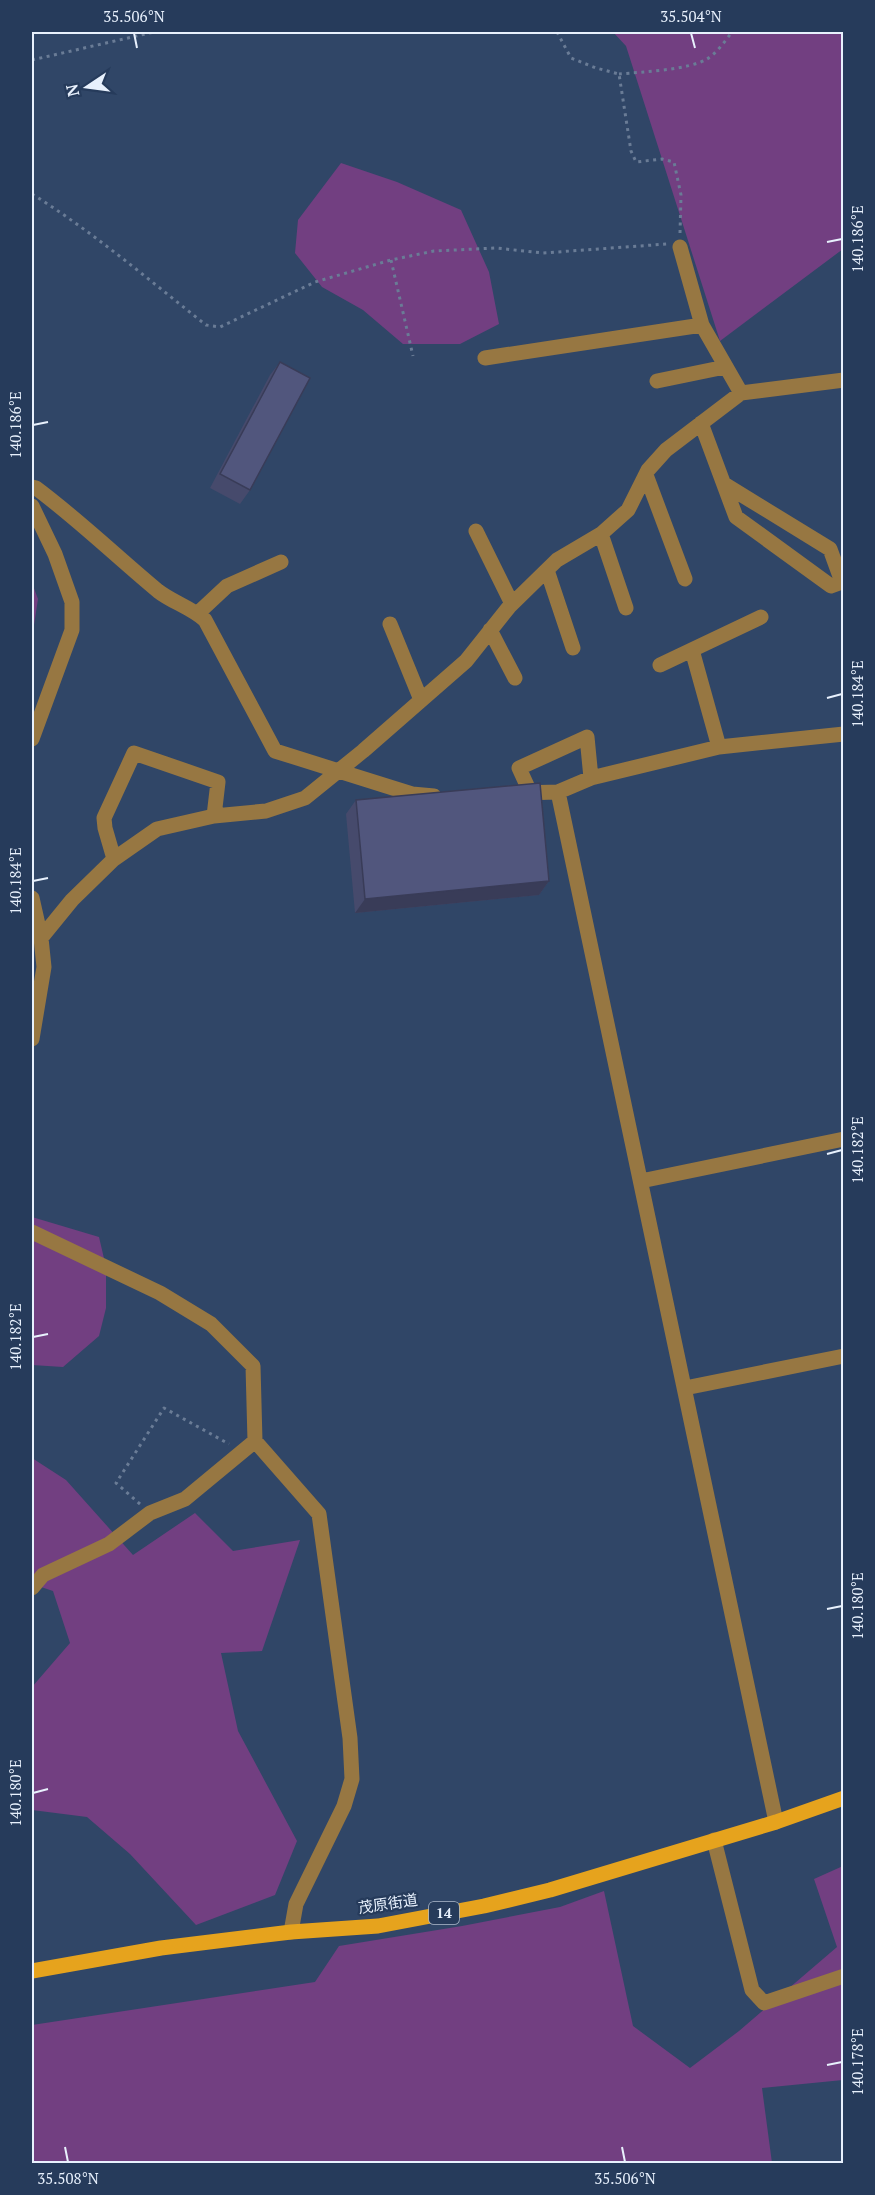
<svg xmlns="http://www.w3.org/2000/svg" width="875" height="2195" font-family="'PT Serif','Noto Sans JP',serif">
	<rect width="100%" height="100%" fill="#304667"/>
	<path fill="#723f81" d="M613 32H843V249L720 341 626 46Z
		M341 163 397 182 461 210 489 272 499 324 460 344H403L363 310 322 287 295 253 298 220Z
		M32 583 38 599 32 638Z
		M32 1217 99 1237 106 1267V1308L99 1336 63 1367 32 1365Z
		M32 1458 66 1480 133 1555 195 1513 233 1551 300 1540 262 1651 221 1653 238 1731 297 1841 275 1895 196 1925 130 1854 87 1817 32 1810V1687L70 1643 53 1591 32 1584Z
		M843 1866V2080L762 2088 772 2163 32 2164V2025L315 1982 339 1946 462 1926 560 1907 604 1891 633 2026 690 2068 739 2031 837 1947 814 1879Z"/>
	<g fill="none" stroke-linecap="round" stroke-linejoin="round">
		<path stroke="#6a7c96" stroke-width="3" stroke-dasharray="3 4.5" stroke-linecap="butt" d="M557 32 571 58 596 68 619 74 631 151 636 162 662 159 674 162 681 195 680 233
			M32 60 154 32
			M619 74C642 72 688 70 707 59 717 53 725 41 732 32
			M32 194C93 232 149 280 206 325L220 327 315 282 391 260 434 251 496 248 543 253 667 244
			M391 260 413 356
			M140 1504 116 1483 164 1408 229 1444"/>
		<path stroke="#977742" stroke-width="15" d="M680 247 702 325 741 393
			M485 358 702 325
			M657 381 725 367
			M701 423 736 517 831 586 842 582 830 549 724 484
			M646 475 685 579
			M32 487 36 488C79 520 117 557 158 591 172 602 190 607 205 620L275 751 412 794 434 796
			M32 506 55 554 72 602V630L32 739
			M476 531 512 604
			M601 534 626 608
			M547 570 573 648
			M197 614 227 586 281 562
			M390 624 421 700
			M490 630 515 678
			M692 650 719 747
			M660 665 761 617
			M530 792 519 768 587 737 591 778
			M558 792 776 1822
			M521 793 558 792 591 778 719 747 844 734
			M114 859 105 828 104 818 134 753 218 782 214 816
			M32 898 41 938 44 967 32 1039
			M41 938 72 900 114 859 157 829 214 816 266 811 305 798 363 751 466 661 509 607 557 560 601 534 628 510 648 470 666 450 741 393 844 380
			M641 1181 844 1139
			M32 1232 160 1293 211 1324 253 1366 255 1441 319 1514 350 1738 352 1779 344 1806 296 1904 291 1932
			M685 1388 844 1356
			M32 1588 43 1575 109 1544 150 1513 185 1499 255 1441
			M714 1840 752 1990 764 2003 844 1976"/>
		<path stroke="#e6a31d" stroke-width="15" d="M32 1971 161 1948 291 1932 378 1926 484 1906 550 1890 776 1822 844 1798"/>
	</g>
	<path fill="#464a6c" d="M280 362 250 490 240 504 210 488 270 375Z
		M356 800 549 881 539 895 355 913 346 814Z"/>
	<path fill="#393c58" d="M549 881 539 895 355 913 365 899Z"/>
	<path fill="#51567d" stroke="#393c58" stroke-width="1.5" d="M280 362 310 378 250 490 220 474Z
		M540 783 549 881 365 899 356 800Z"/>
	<path fill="none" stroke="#e8f1fd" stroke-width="2" d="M134 33 137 48M691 33 695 48M827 242 842 239M33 425 48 422M827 698 842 694M33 881 48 878M827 1154 842 1150M33 1337 48 1334M827 1609 842 1606M33 1793 48 1789M827 2065 842 2062M65 2147 68 2162M622 2147 625 2162"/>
	<g text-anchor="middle" stroke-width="4.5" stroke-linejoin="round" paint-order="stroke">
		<rect fill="#263b5b" stroke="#aebacc" stroke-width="1.5" x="429" y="1902" width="30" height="22" rx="4.5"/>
		<g font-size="14" font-weight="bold" fill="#e8f1fd">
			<text x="444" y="1918">14</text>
		</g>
		<g font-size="15" fill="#e8f1fd" stroke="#263b5b">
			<text transform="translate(388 1904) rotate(-8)" y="5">茂原街道</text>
		</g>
	</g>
	<rect width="875" height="2195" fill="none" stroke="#263b5b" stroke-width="66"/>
	<g transform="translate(87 87) rotate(257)" stroke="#263b5b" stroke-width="4.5" paint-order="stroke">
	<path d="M0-4.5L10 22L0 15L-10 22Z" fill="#e8f1fd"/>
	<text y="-9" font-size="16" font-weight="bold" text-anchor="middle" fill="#e8f1fd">N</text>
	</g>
	<rect x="33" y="33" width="809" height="2129" fill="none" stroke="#e8f1fd" stroke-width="2"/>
	<g font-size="15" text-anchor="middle" fill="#e8f1fd">
		<text x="134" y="22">35.506°N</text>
		<text x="691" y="22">35.504°N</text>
		<text transform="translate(858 239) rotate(-90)" y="5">140.186°E</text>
		<text transform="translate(16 425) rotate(-90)" y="5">140.186°E</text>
		<text transform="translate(858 694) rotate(-90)" y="5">140.184°E</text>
		<text transform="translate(16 881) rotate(-90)" y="5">140.184°E</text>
		<text transform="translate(858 1150) rotate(-90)" y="5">140.182°E</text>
		<text transform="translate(16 1337) rotate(-90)" y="5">140.182°E</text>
		<text transform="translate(858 1606) rotate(-90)" y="5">140.180°E</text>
		<text transform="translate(16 1793) rotate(-90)" y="5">140.180°E</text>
		<text transform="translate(858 2062) rotate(-90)" y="5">140.178°E</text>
		<text x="68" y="2184">35.508°N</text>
		<text x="625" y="2184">35.506°N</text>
	</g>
</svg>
